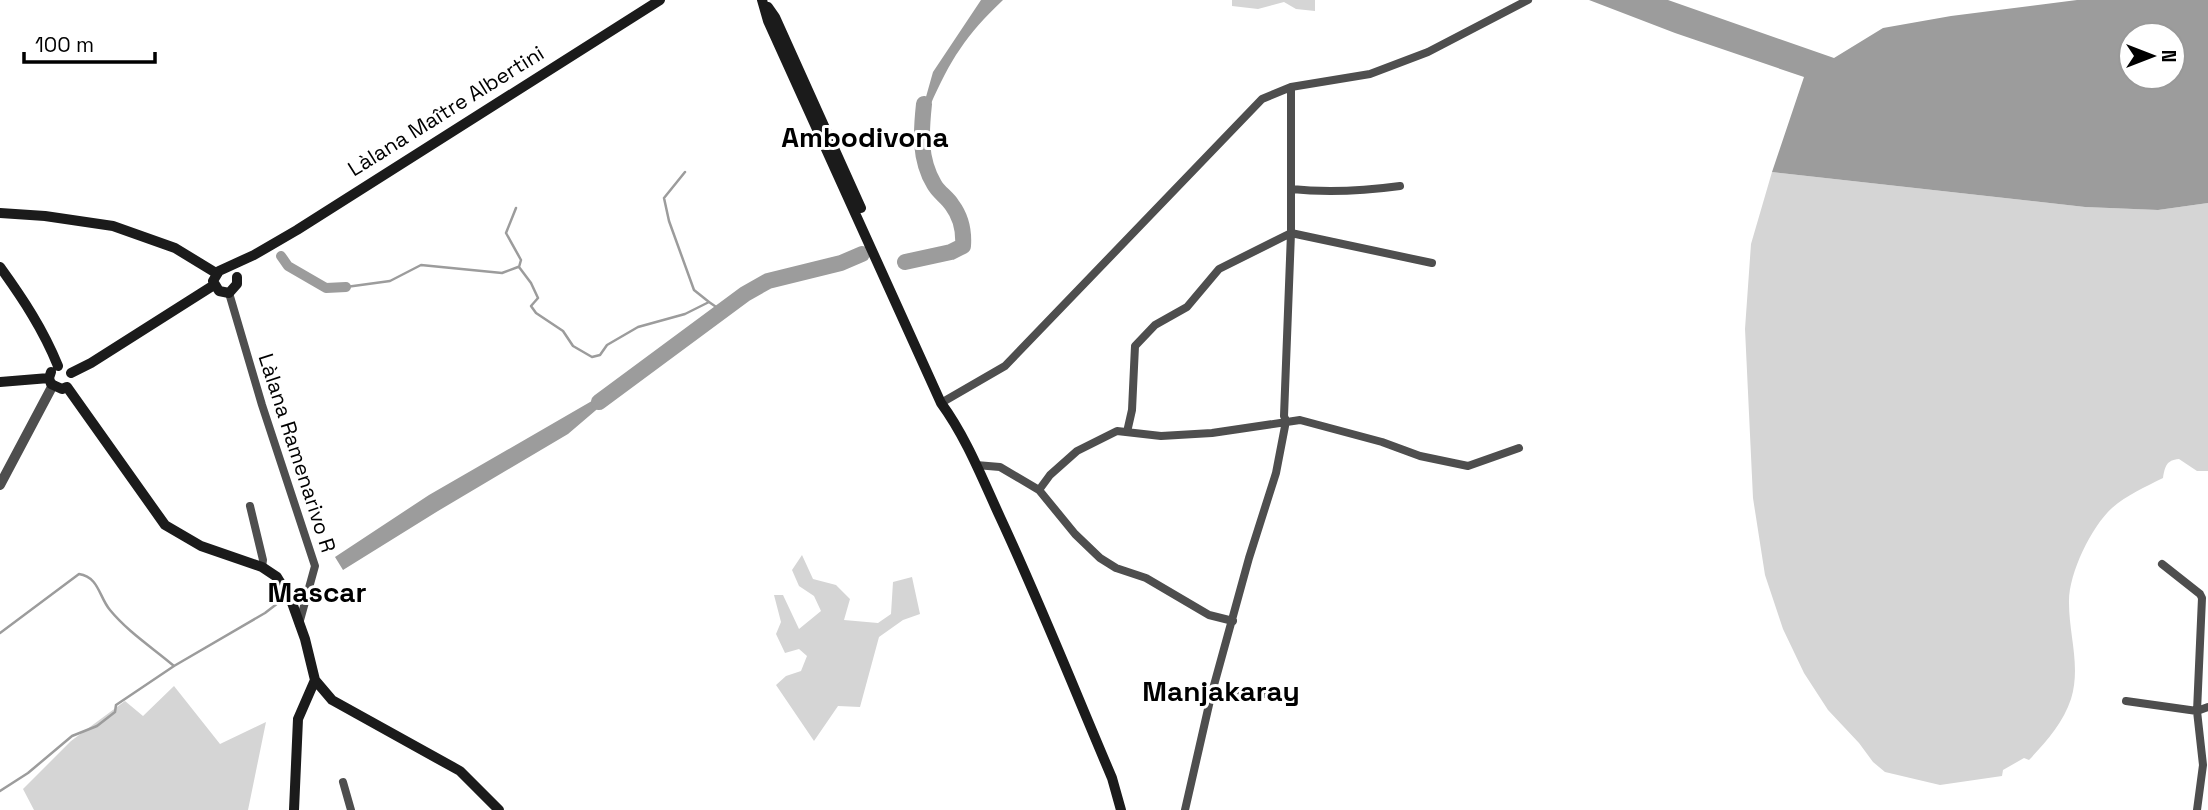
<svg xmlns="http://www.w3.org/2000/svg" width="2208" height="810" font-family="'Space Grotesk',sans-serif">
	<rect width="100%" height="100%" fill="#fff"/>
	<path fill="#d5d5d5" d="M1232 0H1315V11L1296 9 1284 2 1258 9 1232 6Z
		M1772 172 2085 207 2158 210 2208 203V471H2197L2179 459C2166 460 2165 467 2163 478 2145 487 2127 495 2112 508 2091 527 2068 575 2069 603 2069 635 2081 667 2071 699 2063 723 2046 742 2029 760L2024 758 2003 770 2002 776 1940 785 1885 772 1873 762 1859 743 1828 710 1804 673 1783 629 1765 575 1753 498 1745 329 1751 244Z
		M802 555 813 579 836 585 850 599 844 620 878 623 891 614 893 582 912 577 920 614 903 620 879 637 860 707 838 706 814 741 776 685 786 676 801 671 807 656 799 649 785 653 776 634 781 622 774 595H783L799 629 821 611 814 596 799 586 792 570Z
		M174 686 220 744 266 722 248 810H34L23 789 71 741 125 701 143 716Z"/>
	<path fill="#9c9c9c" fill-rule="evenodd" d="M981 0H1003C966 35 950 60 930 106L924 104 933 72Z
		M1589 0H1668L1834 58 1883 28 1951 16 2077 0H2208V203L2158 210 2085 207 1772 172 1804 77 1675 33ZM2131 35H2173V77H2131Z
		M597 398 602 405 568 434 438 511 343 570 335 557 429 495Z"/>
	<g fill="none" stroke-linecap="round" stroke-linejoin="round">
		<path stroke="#9c9c9c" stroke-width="2.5" d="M685 172 664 198 669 221 694 290 709 302
			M516 208 506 233 521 260 519 267 531 283 538 298 531 306 536 313 563 331 573 346 592 357 600 355 607 345 638 327 685 314 709 302 722 311
			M346 287 390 281 421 265 502 273 518 267
			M0 633 79 574C99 577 99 597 110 610 128 632 153 648 174 666L265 613 278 603
			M0 791 28 773 72 736 97 726 115 712 116 705 174 666"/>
		<path stroke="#9c9c9c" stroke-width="10" d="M281 256 288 266 326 288 346 287"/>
		<path stroke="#9c9c9c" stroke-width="16" d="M905 262 951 252 963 246C964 232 961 217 952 205 947 197 938 192 934 184 919 159 921 132 924 104
			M599 402 745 294 768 281 841 263 862 254"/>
		<path stroke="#4e4e4e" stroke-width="8" d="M1291 189C1328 193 1363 191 1400 186
			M229 293 262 405 315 566 299 624
			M941 403 1005 366 1262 99 1291 87 1370 74 1428 52 1528 0
			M1127 432 1132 410 1135 346 1155 325 1187 307 1219 269 1291 233 1432 263
			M976 465 1000 467 1039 490 1075 534 1100 558 1116 568 1146 578 1209 615 1233 621
			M1039 490 1050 475 1077 451 1117 431 1161 436 1212 433 1300 420 1382 442 1420 456 1468 466 1519 448
			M250 506 263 560 262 567
			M2162 564 2200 594 2202 598 2197 711 2203 765 2197 810
			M1211 696 1247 691 1271 695
			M2126 701 2197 711 2208 707
			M343 782 351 810
			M1185 810 1211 696 1249 558 1276 473 1286 421 1284 416 1291 233V87"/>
		<path stroke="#4e4e4e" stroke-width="10" d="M0 485 53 385"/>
		<path stroke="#1b1b1b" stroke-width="10" d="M762 0 768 21 941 403C966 437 982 478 1000 517 1040 603 1075 691 1112 778L1121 810
			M768 7 775 17 861 208
			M0 213 45 216 113 226 175 248 216 273
			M0 267C23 299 43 329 58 366
			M237 277V284L229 293 219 291 213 281 219 271 254 255 297 230 660 0
			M51 372 49 378 51 384 62 389 67 387
			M71 373 91 363 214 285
			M0 382 49 378
			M67 387 165 525 201 546 262 567 277 577 291 600 305 639 315 680 332 700 460 771 499 810
			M294 810 298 719 315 680"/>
	</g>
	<g text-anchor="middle" stroke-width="6" stroke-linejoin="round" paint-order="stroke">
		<g font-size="21" fill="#000" stroke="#fff">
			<text transform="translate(446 111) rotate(-32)" y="7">Làlana Maître Albertini</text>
			<text transform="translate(297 453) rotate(72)" y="7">Làlana Ramenarivo R</text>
		</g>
		<g font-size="28" font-weight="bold" fill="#000" stroke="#fff">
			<text x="865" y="147">Ambodivona</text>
			<text x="317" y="602">Mascar</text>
			<text x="1221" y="701">Manjakaray</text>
		</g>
	</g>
	<g transform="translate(2152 56) rotate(90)"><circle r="33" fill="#ffffff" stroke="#999999" stroke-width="2"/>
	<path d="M0-5L12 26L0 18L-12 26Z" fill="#000000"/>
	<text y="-10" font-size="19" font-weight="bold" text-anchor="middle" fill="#000000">N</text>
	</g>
	<path d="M24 52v10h131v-10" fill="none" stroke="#000000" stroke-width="3.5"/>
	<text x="35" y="52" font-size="21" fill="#000000" stroke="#ffffff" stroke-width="5" paint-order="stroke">100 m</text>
</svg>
